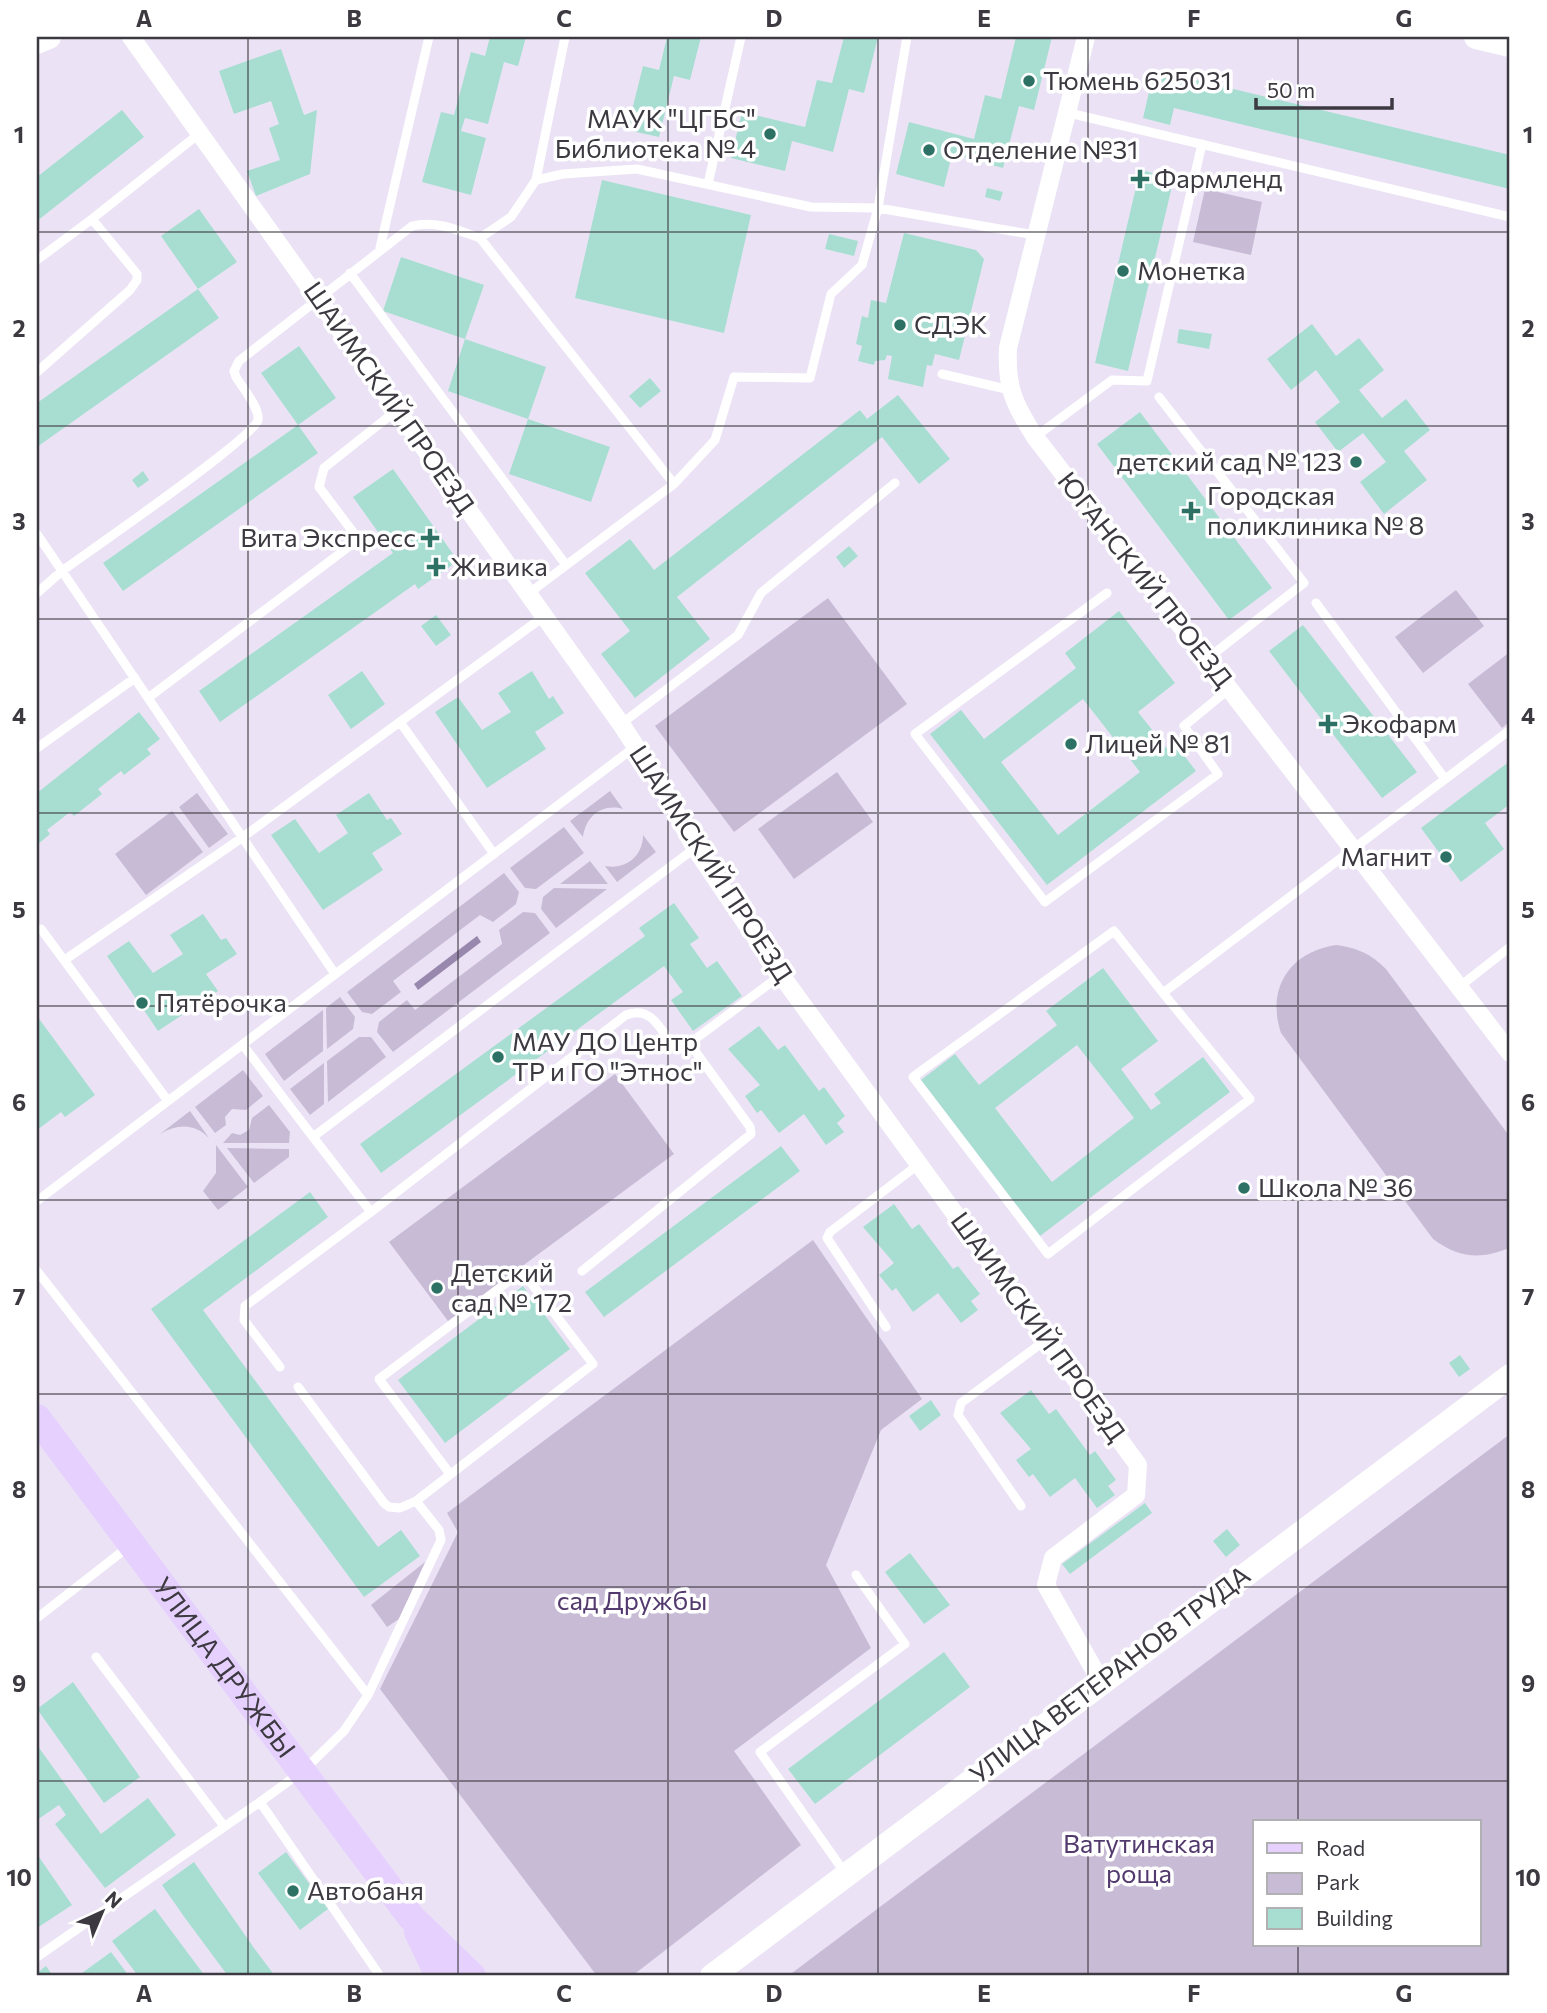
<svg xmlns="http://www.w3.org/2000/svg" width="1547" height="2013" font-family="Commissioner,sans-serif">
	<rect width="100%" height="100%" fill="#ebe3f5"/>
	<path fill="#c7bbd6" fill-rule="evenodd" d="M1205 189 1262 202 1251 255 1193 242Z
		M1456 590 1484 626 1423 673 1395 637Z
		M828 598 907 704 734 832 655 726Z
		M1510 652V721L1502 728 1468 684Z
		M837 772 873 822 794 879 758 829Z
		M610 791 623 809C602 803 586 816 583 837L570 821Z
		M197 793 228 834 209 848 179 807Z
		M172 811 203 852 146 895 115 854Z
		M564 827 584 853 536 889 525 888 510 868Z
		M643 835 656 852 617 882 605 866C626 870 643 856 643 835Z
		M590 861 608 884H560Z
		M504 873 519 892 516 904 493 922 480 915 393 981 401 992 372 1014 362 1012 347 992Z
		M554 888 607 889 556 928 541 909 543 897Z
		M523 912 535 913 550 933 393 1052 377 1032 379 1022 407 1000 415 1010 502 944 499 930Z
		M1336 945C1358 948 1371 954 1386 969L1510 1137 1509 1248C1480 1260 1459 1258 1433 1239L1281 1033C1266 988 1290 952 1336 945Z
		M340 997 355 1017 353 1029 327 1049 326 1008Z
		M323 1010V1051L284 1081 265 1054Z
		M359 1037H371L386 1057 328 1102 327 1061Z
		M324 1063V1104L310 1115 290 1089Z
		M243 1070 263 1096 246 1110 232 1109 225 1117 226 1125 215 1133 195 1107Z
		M615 1074 674 1154 448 1321 389 1242Z
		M269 1105 290 1132 289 1143H223L232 1133 240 1135 249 1130 252 1118Z
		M190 1111 209 1138C194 1123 177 1124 160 1134Z
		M216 1145 248 1187 218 1210 203 1191 216 1173Z
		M227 1148 289 1149V1157L254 1183Z
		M813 1240 922 1399 881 1430 826 1565 871 1648 734 1751 801 1845 632 1976H597L380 1689 458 1532 447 1513Z
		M1510 1434V1976H788ZM1255 1822H1479V1945H1255Z
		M425 1562 399 1619 387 1627 371 1605Z"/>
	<path fill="#9988ae" d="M477 936 481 942 418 990 414 984Z"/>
	<path fill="#a7ded1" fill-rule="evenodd" d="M490 37H526L518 66 504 62 488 124 465 118 461 131 486 138 471 195 422 182 441 112 454 115 471 52 485 56Z
		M667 37H701L690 80 674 76 659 137 627 130 643 66 659 70Z
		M844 37H878L864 93 849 89 833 152 792 141 785 171 731 158 742 112 805 127 817 80 832 83Z
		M1016 37H1052L1034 110 1019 106 1003 168 952 154 944 187 896 174 909 122 974 139 985 95 1001 99Z
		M281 49 304 115 317 110 310 174 256 196 247 171 280 160 269 128 279 124 271 101 234 114 219 71Z
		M1154 70 1510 155V189L1174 108 1170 125 1143 118Z
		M122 110 144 137 37 221V177Z
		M1140 170 1174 178 1128 371 1095 363Z
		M602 180 751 215 724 333 575 298Z
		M987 188 1003 192 1000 201 985 197Z
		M199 209 237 262 198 289 161 236Z
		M904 233 976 250 984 259 959 360 935 354 932 366 927 365 923 387 888 379 892 356 887 355 885 360 875 361 874 365 858 361 862 346 856 344 862 316 868 318 871 300 886 303Z
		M829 234 858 241 854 256 825 249Z
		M401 257 484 285 465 339 383 311Z
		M198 289 219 318 37 447V403Z
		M1312 324 1336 356 1359 338 1384 370 1359 390 1382 418 1406 399 1430 430 1404 451 1427 480 1384 514 1360 482 1386 462 1363 433 1338 452 1315 422 1340 402 1316 370 1291 390 1267 359Z
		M1179 329 1212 334 1209 349 1177 343Z
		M465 339 546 367 528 419 448 391Z
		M299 346 336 398 298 425 261 373Z
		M650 378 661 391 640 408 629 396Z
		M898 395 950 459 919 484 882 437 677 597 710 639 635 698 601 654 630 631 585 573 630 539 654 570 860 410 867 419Z
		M1140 412 1272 588 1229 620 1097 444Z
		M528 419 610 447 591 502 509 474Z
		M298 425 318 453 123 591 103 563Z
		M393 469 458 561 418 589 415 584 220 722 199 691 393 553 353 497Z
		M143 471 149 480 138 488 132 480Z
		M849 546 858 556 844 568 836 557Z
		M1119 611 1175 683 1138 712 1168 750 1176 745 1196 771 1047 885 930 734 961 710 984 739 1076 668 1065 653ZM1083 699 1140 772 1058 835 1001 762Z
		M436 615 451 635 436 646 421 626Z
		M1303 625 1417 772 1382 798 1269 651Z
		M362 671 385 704 351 729 328 695Z
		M532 671 549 699 553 696 564 713 535 732 546 749 487 788 435 712 458 697 482 730 511 712 498 693Z
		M139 712 160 739 147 749 151 754 124 775 121 771 98 789 102 794 74 816 70 812 47 830 50 834 37 845V793Z
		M1510 761V804L1485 823 1504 849 1461 882 1421 828Z
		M369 793 387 820 391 818 402 834 372 853 383 870 323 910 271 835 295 819 319 853 348 833 336 815Z
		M674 903 699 938 690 944 707 968 717 961 742 996 693 1031 671 1000 683 992 664 966 381 1173 360 1144 645 936 639 928Z
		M203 914 221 940 226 938 237 954 206 974 218 991 158 1031 107 956 129 941 153 973 183 954 170 935Z
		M1103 968 1158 1041 1121 1069 1151 1110 1161 1103 1154 1094 1203 1057 1230 1092 1040 1236 921 1080 955 1054 979 1085 1057 1025 1046 1011ZM1077 1045 1134 1118 1052 1182 995 1108Z
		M37 1016 95 1095 65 1117 61 1112 37 1130Z
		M759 1026 778 1050 785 1045 819 1091 824 1087 845 1116 837 1123 844 1132 826 1145 804 1114 779 1133 761 1110 757 1113 745 1096 760 1085 728 1049Z
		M781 1146 800 1171 604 1317 585 1292Z
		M310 1192 328 1217 203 1310 378 1547 401 1530 420 1556 364 1597 151 1309Z
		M894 1204 912 1229 919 1224 953 1269 958 1266 980 1294 971 1301 978 1310 961 1323 938 1293 913 1312 896 1288 892 1291 879 1275 894 1263 863 1227Z
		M523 1286 570 1349 445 1443 398 1380Z
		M1460 1355 1470 1369 1459 1377 1449 1363Z
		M1031 1390 1049 1414 1056 1409 1090 1455 1095 1451 1116 1480 1108 1486 1115 1495 1097 1508 1075 1478 1050 1497 1033 1474 1029 1477 1016 1460 1031 1449 1000 1413Z
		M931 1400 941 1415 920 1431 909 1416Z
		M1145 1503 1152 1513 1070 1574 1062 1564Z
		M1227 1529 1240 1545 1226 1557 1213 1541Z
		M910 1553 950 1605 924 1624 885 1572Z
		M944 1652 970 1687 815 1804 788 1769Z
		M73 1682 140 1777 104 1803 37 1709Z
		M37 1745 101 1834 148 1798 176 1835 105 1888 55 1824 66 1815 59 1805 37 1820Z
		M286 1852 328 1909 300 1930 258 1873Z
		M37 1854 72 1905 37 1928Z
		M194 1862 254 1948 275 1976H228L185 1918 162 1885Z
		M155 1909 205 1976H138L112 1941Z
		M111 1952 129 1976H78Z
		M46 1966 53 1976H37V1973Z"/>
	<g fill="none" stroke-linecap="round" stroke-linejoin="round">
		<path stroke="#fff" stroke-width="9" d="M1069 113 1510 217
			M536 180 565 37
			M708 184 741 37
			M92 219 200 133
			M480 238 674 484
			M380 248 429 37
			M37 260 92 219 137 274V280L130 290 37 372
			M350 273 566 565
			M942 374 1010 390
			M1159 397 1304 583 1207 659
			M1035 437 1112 380 1147 381 1202 144
			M37 534 62 571C89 551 253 439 258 420 260 408 242 387 236 377L234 371 239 361 412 226C436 220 457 230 480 238L511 217 536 180 563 174 637 169 811 207 878 208 1035 235
			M37 593 62 571 335 974
			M1107 593 915 734 1045 902 1218 774 1184 726 1229 689
			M528 594 674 484 715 440 734 377 810 378 831 294 862 265 878 208 907 37
			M1316 603 1445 779
			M148 698 347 548 352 541 353 532 319 487 324 468 397 410
			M400 722 494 854
			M621 724 738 635 761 593 895 483
			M37 748 135 678
			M37 929H41L168 1101 636 746
			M66 959 243 837 543 617
			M1459 987 1510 947
			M1163 993 1250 1099 1048 1254 913 1077 1114 931 1163 993 1510 730
			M243 1045 313 1137 695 848
			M37 1201 168 1101
			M371 1212 626 1015C651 1005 660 1029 674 1047L682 1049 781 975
			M37 1271 368 1695
			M582 1271 751 1134 750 1127 690 1044
			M886 1327 827 1238 830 1232 919 1164
			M280 1367 244 1320 245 1306 371 1212 313 1137
			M416 1501 593 1364 522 1271 379 1379 450 1474
			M1021 1506 958 1415 961 1403 1047 1339
			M37 1618 128 1547
			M96 1657 224 1826
			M260 1802 380 1976
			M845 1873 760 1752 905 1644 856 1575
			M37 1957 260 1802 304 1770 344 1731 368 1695 441 1540 439 1530 416 1501 400 1508 389 1507 384 1503 298 1387"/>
		<path stroke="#fff" stroke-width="18" d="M131 37 621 724 664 790 695 848 781 975 1138 1465 1136 1495 1053 1558 1046 1585 1101 1682
			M1086 37 1008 348C1006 388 1014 404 1035 437L1510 1053"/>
		<path stroke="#fff" stroke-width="24" d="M1476 37 1510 45
			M37 42 49 37
			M712 1976 1510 1376"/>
		<g stroke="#e6d1fe" stroke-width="28">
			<path id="s1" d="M37 1418 411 1917 472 1976"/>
			<path d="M418 1932 439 1976"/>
		</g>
	</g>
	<path fill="none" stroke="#3c3940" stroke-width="2" stroke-opacity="0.55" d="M248 37V1976M458 37V1976M668 37V1976M878 37V1976M1088 37V1976M1298 37V1822M37 232H1510M37 426H1510M37 619H1510M37 813H1510M37 1006H1510M37 1200H1510M37 1394H1510M37 1587H1510M37 1781H1510M1298 1945V1976"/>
	<g fill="#2d7165" stroke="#fff" stroke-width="2.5">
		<circle cx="1029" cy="81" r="7"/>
		<circle cx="770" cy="134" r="7"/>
		<circle cx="929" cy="150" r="7"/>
		<path d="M1136.5 168.5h7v7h7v7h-7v7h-7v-7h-7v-7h7z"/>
		<circle cx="1123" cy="271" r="7"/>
		<circle cx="900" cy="325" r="7"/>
		<circle cx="1356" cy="462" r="7"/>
		<path d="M1187.5 500.5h7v7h7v7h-7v7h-7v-7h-7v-7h7z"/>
		<path d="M426.5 527.5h7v7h7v7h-7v7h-7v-7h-7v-7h7z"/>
		<path d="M432.5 556.5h7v7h7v7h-7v7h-7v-7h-7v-7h7z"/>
		<path d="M1324.5 713.5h7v7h7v7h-7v7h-7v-7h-7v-7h7z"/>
		<circle cx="1071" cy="744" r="7"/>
		<circle cx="1446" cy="857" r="7"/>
		<circle cx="142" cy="1003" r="7"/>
		<circle cx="498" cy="1057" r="7"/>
		<circle cx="1244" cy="1188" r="7"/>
		<circle cx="437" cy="1288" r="7"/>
		<circle cx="293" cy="1891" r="7"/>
	</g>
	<g text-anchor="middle" stroke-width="7" stroke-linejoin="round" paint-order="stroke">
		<g font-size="26" fill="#3c3940" stroke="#fff" text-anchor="start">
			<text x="1043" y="90">Тюмень 625031</text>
			<text x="756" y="128" text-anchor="end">МАУК "ЦГБС"<tspan x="756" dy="30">Библиотека № 4</tspan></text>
			<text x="943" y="159">Отделение №31</text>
			<text x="1154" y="188">Фармленд</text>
			<text x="1137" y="280">Монетка</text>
			<text x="914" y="334">СДЭК</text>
			<text x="1342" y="471" text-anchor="end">детский сад № 123</text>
			<text x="1207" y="505">Городская<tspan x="1207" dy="30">поликлиника № 8</tspan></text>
			<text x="416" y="547" text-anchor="end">Вита Экспресс</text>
			<text x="450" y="576">Живика</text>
			<text x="1342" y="733">Экофарм</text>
			<text x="1085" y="753">Лицей № 81</text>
			<text x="1432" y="866" text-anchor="end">Магнит</text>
			<text x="156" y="1012">Пятёрочка</text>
			<text x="512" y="1051">МАУ ДО Центр<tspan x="512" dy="30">ТР и ГО "Этнос"</tspan></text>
			<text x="1258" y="1197">Школа № 36</text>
			<text x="451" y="1282">Детский<tspan x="451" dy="30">сад № 172</tspan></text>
			<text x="307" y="1900">Автобаня</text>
		</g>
		<g font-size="26" fill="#3c3940" stroke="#fff">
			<text transform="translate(389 398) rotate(55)" y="9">ШАИМСКИЙ ПРОЕЗД</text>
			<text transform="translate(1145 580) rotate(52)" y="9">ЮГАНСКИЙ ПРОЕЗД</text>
			<text transform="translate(711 864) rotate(57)" y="9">ШАИМСКИЙ ПРОЕЗД</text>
			<text transform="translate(1038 1327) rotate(54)" y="9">ШАИМСКИЙ ПРОЕЗД</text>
			<text dy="9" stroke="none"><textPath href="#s1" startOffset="312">УЛИЦА ДРУЖБЫ</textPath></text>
			<text transform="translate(1110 1675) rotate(-37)" y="9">УЛИЦА ВЕТЕРАНОВ ТРУДА</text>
		</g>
		<g font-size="26" fill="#533a6e" stroke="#fff">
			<text x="632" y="1610">сад Дружбы</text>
			<text x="1139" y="1853">Ватутинская<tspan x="1139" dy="30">роща</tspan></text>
		</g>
	</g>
	<rect width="1547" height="2013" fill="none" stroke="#ffffff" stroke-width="77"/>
	<rect x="1253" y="1820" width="228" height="126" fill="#ffffff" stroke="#b1b0b3" stroke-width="2"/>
	<rect x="1267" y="1843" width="35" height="10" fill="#e6d1fe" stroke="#b1b0b3" stroke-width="2"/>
	<text x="1316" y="1856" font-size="21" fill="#3c3940">Road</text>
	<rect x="1267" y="1873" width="35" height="21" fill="#c7bbd6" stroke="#b1b0b3" stroke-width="2"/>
	<text x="1316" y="1890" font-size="21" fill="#3c3940">Park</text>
	<rect x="1267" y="1908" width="35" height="21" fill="#a7ded1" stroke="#b1b0b3" stroke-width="2"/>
	<text x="1316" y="1926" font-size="21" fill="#3c3940">Building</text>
	<g transform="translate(102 1912) rotate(44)" stroke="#ffffff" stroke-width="5" paint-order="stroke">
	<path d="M0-5L12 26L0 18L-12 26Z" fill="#3c3940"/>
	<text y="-10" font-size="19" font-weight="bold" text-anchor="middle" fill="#3c3940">N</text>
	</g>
	<path d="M1256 98v10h136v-10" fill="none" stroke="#3c3940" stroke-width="3.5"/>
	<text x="1267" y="98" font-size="21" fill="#3c3940" stroke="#ffffff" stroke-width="5" paint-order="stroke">50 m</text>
	<rect x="38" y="38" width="1470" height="1936" fill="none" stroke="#3c3940" stroke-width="2.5"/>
	<g font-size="23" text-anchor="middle" font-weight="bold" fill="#3c3940">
		<text x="144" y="27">A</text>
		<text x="354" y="27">B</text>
		<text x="564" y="27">C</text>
		<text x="774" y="27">D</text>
		<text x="984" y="27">E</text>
		<text x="1194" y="27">F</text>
		<text x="1404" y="27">G</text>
		<text x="19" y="143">1</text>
		<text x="1528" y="143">1</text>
		<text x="19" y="337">2</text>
		<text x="1528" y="337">2</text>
		<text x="19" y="530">3</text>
		<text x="1528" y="530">3</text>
		<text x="19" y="724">4</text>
		<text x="1528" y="724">4</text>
		<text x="19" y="918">5</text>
		<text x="1528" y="918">5</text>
		<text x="19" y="1111">6</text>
		<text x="1528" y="1111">6</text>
		<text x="19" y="1305">7</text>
		<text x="1528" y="1305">7</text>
		<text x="19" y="1498">8</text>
		<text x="1528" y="1498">8</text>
		<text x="19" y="1692">9</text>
		<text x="1528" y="1692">9</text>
		<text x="19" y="1886">10</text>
		<text x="1528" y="1886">10</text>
		<text x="144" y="2002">A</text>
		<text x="354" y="2002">B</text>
		<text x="564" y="2002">C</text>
		<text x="774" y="2002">D</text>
		<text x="984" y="2002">E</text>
		<text x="1194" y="2002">F</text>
		<text x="1404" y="2002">G</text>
	</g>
</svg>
